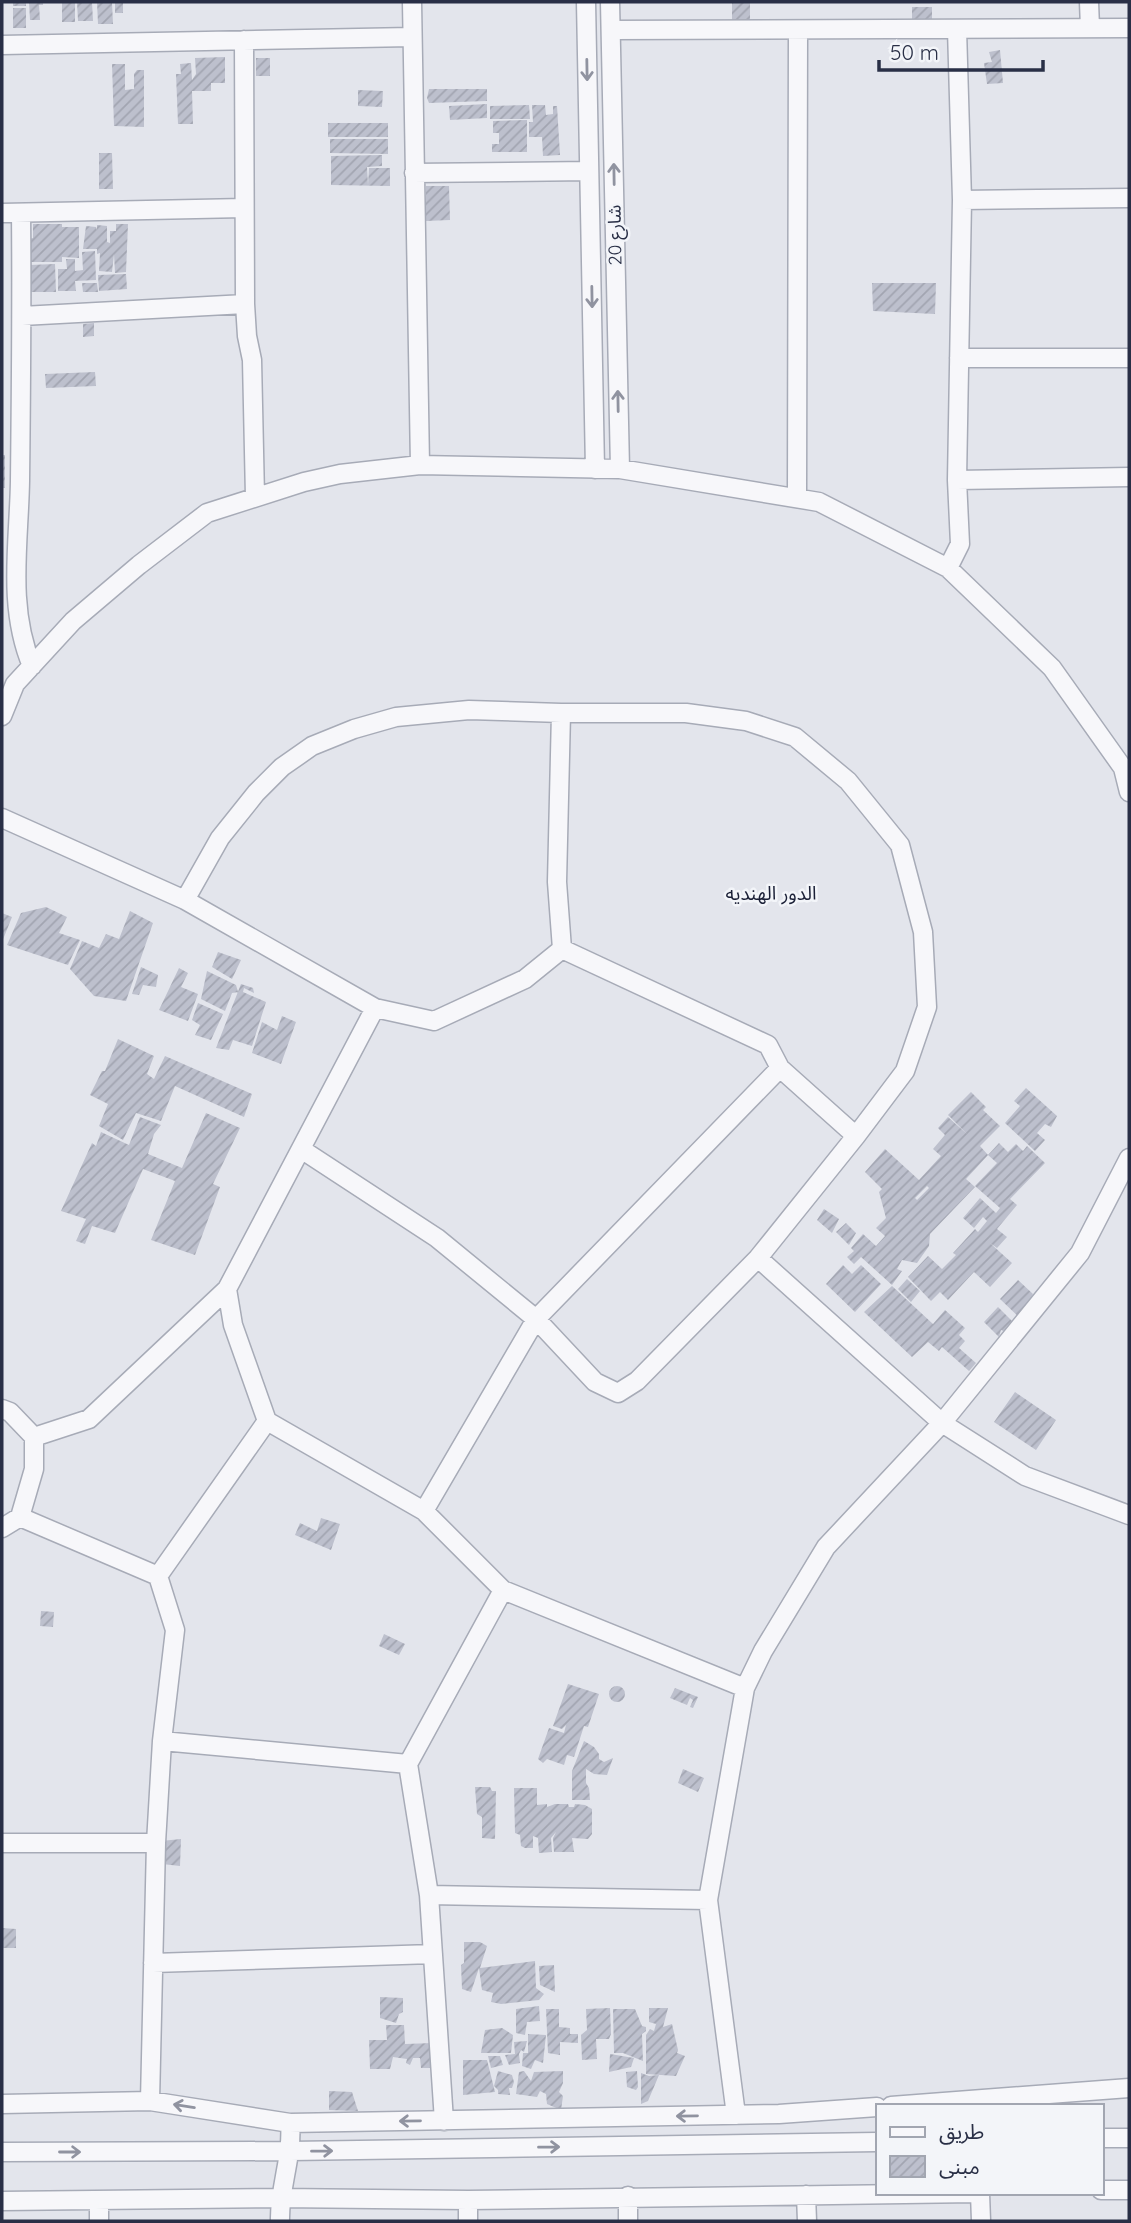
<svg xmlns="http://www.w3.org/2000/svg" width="1131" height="2223" font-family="Quicksand,'Noto Sans Arabic',sans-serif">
	<defs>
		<pattern id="building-hatch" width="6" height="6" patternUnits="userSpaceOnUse" patternTransform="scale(1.75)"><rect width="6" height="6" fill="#bdc0cd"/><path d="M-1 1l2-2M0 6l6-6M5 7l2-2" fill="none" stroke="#a2a5b1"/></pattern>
	</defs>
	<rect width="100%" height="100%" fill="#e3e5ec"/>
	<path fill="url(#building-hatch)" fill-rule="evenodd" d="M13 2H26V6H13Z
		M29 2H43V5H39L40 20H30Z
		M62 2H75V22H62Z
		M77 2H92L93 21H78Z
		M97 2H112L113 24H98Z
		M115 2H123V13H115Z
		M732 2H750V24L732 23Z
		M912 7H932V23L912 24Z
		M13 8H26V28H13Z
		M1000 50 1003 83 987 84 984 63 992 62 989 52Z
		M225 57V83H211V91H192L193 124H178L176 74H181L180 64 191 63 192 80 196 74 195 58Z
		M256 58H270V76H256Z
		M112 64H125V90L134 89V74L137 70H144V127L114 126Z
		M429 89H487V101L429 103 427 98Z
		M358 90 383 91 382 107 358 106Z
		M487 104V118L450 120 449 106Z
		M529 105 530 119H490V106Z
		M532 105H545L546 115 553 114V106H557L560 155 543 156 542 137H529V122H533Z
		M527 120V152H492V144H499V133H493V121Z
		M328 123H388V137H328Z
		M330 139H388V154L330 153Z
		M99 153H112L113 189H99Z
		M382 155V166L367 167 368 185 369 168H390V186L331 185V156Z
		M426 186H449L450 220 426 221Z
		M33 224H62V227H79V258L62 257V262H30L29 239 33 238Z
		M116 224H128L126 272 115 273 114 254 112 272 99 271 100 253 97 254V249H83L86 226 96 227 97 230V225L107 226V242L110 243V231H116Z
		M95 251 96 280 75 281 76 291H58V269H67L66 259H75V271L83 270 82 252Z
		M55 264 56 292H30L29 265Z
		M126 274 127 289 99 291 98 275Z
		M82 283H97L98 292H83Z
		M872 283H936L935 314 873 311Z
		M94 323V336L83 337V324Z
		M95 372 96 386 46 388 45 374Z
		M2 455H5V488H2Z
		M46 907 67 917 59 933 80 940 68 965 7 945 21 913Z
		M130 911 153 923 126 1001 94 996 70 969 82 941 99 948 106 934 119 939Z
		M2 913 12 917 2 942Z
		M218 952 241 960 232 979 212 967Z
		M141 967 158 975 156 987 143 985 139 995 132 994Z
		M179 968 188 973 181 987 198 994 188 1021 159 1010Z
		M207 971 236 985 238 992 232 993 225 1011 201 999Z
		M241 984 253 988 254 993 244 988 243 992 266 1002 252 1046 233 1040 229 1050 216 1048Z
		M198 1003 223 1014 211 1040 195 1035 200 1025 192 1020Z
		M282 1016 296 1022 281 1064 252 1053 262 1022 277 1030Z
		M118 1039 154 1056 147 1074 154 1079 165 1056 252 1094 244 1117 175 1086 161 1121 136 1113 123 1140 99 1126 108 1104 90 1095 102 1071H105Z
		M1026 1088 1057 1116 1051 1127 1045 1124 1037 1133 1045 1140 1035 1151 1005 1123 1020 1106 1014 1101Z
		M971 1092 986 1107 983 1110 1000 1126 980 1146 988 1155 999 1143 1008 1152 1016 1144 1023 1151 1027 1146 1045 1163 1010 1199 1017 1205 997 1229 1007 1237 997 1248 990 1243 1012 1263 990 1287 974 1272 948 1300 940 1292 931 1301 908 1277 928 1256 942 1269 956 1255 953 1253 975 1229 978 1232 987 1221 983 1217 974 1228 963 1218 980 1198 996 1213 1000 1208 975 1186 997 1163 988 1155 966 1179 975 1187 930 1234 929 1246 917 1263 902 1260 897 1269 902 1271 892 1285 861 1257 854 1264 847 1257 854 1251 851 1248 863 1234 876 1246 885 1236 876 1228 886 1218 879 1192 882 1189 865 1172 885 1149 919 1180 941 1156 933 1149 945 1135 938 1128 948 1117 967 1134 948 1115ZM927 1186 929 1188 917 1200 915 1198Z
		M206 1113 240 1128 213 1184 220 1187 195 1255 151 1240 175 1181 143 1169 115 1233 92 1226 85 1244 76 1241 86 1219 61 1211 92 1143 96 1146 101 1132 129 1145 140 1117 161 1125 154 1134 148 1154 182 1168Z
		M824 1209 839 1219 832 1233 817 1220Z
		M846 1223 856 1233 849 1245 836 1232Z
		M843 1265 852 1274 861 1265 881 1284 855 1312 826 1284Z
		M907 1279 920 1291 911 1302 898 1289Z
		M1018 1280 1033 1294 1031 1298 1037 1301 1022 1320 1000 1299Z
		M892 1286 933 1324 945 1310 965 1328 959 1335 965 1341 959 1348 976 1363 969 1371 942 1347 939 1351 928 1342 912 1357 864 1312Z
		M998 1307 1017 1326 1013 1335 1001 1330 999 1337 984 1322Z
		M1015 1392 1056 1420 1036 1450 994 1422Z
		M321 1518 340 1524 331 1550 295 1535 300 1523 317 1531Z
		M41 1611 54 1612 53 1627 40 1626Z
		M384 1634 405 1644 399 1655 379 1646Z
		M568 1684 599 1694 588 1727 584 1726 574 1757 567 1755 564 1765 547 1759 543 1763 538 1759 549 1728 564 1733 566 1725 562 1729 553 1726Z
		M609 1694a8 8 0 1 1 16 0a8 8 0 1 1-16 0Z
		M675 1688 698 1697 693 1708 690 1707 693 1700 690 1698 687 1705 670 1698Z
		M584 1741 594 1747 599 1754V1759L604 1762 613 1758 607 1775 594 1774 586 1769V1783L589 1788 590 1800H572V1771Z
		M683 1769 704 1778 698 1792 678 1783Z
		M475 1787H490L492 1791H496L495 1839 482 1838V1817L477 1814Z
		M514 1788H537V1805L547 1804V1807L555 1804H568L569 1807H574L575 1804 585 1805 592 1809V1834L588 1839 572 1838 574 1852H554L553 1838 556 1832 551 1838 552 1852 539 1853 538 1838 533 1836V1848H525L521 1846 520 1835 515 1833Z
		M181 1839 180 1866 162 1864 161 1841Z
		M2 1928 16 1929V1948H2Z
		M464 1942H480L487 1946 480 1968 535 1961 536 1988 544 1994 539 2000 501 2004 491 2002 493 1993 482 1990 479 1968 471 1992 462 1989 461 1965 464 1963Z
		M554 1965 555 1992 540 1985 539 1966Z
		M380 1997 403 1998V2012L399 2014 396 2023 380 2018Z
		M539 2006 540 2021 527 2022 525 2035 516 2033V2009Z
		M610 2008 611 2034 609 2039H596L597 2059 582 2060 581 2035 587 2030 586 2009Z
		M649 2008H668L663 2027 672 2024 678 2050 677 2053 685 2056 676 2076 646 2074V2035L650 2029 654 2031 656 2024 649 2022Z
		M546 2009H559V2027L570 2028V2034H578V2043L560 2042V2055L548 2053Z
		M613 2009H635L642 2026 646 2027V2031L642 2034 643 2061 623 2053H614Z
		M386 2025H404L405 2044 433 2043 434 2068H421L420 2058H413L410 2065 406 2063 407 2059 393 2057 390 2069H370L369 2040H387Z
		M502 2028 513 2035 511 2053H481L485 2030Z
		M528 2034 546 2035 543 2063 535 2060 531 2069 522 2066 523 2053H528Z
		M527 2041 524 2052 521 2050 519 2054 520 2063 509 2065 505 2055 515 2054 514 2042Z
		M610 2054 634 2058 631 2067 609 2072Z
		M488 2056H500L503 2065 491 2068Z
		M463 2060H487L495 2092 463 2095Z
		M498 2071 512 2075 514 2082 512 2088H509L510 2095 498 2094V2090L494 2086Z
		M524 2071 531 2081 534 2072 563 2071V2083L559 2092 563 2096 561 2110 547 2104 546 2094 540 2091 537 2097 516 2094 519 2072Z
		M637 2071 638 2087 636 2090 627 2087 626 2072Z
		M641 2073 649 2076 659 2075 648 2101 641 2104Z
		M329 2091 352 2092 358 2111 329 2110Z"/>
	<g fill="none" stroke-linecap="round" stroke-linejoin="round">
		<defs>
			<path id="minor" d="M412 2 420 465
				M586 2 595 469
				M610 2 620 469
				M1089 2 1090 28
				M611 30 1129 28
				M244 40 245 304 247 336 252 360 255 497
				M2 45 411 37
				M414 173 589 171
				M962 200 1129 198
				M2 213 244 208
				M21 213C22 302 21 392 20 481 19 543 7 607 32 666
				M22 316 245 304
				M959 358H1129
				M957 480 1129 477
				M797 498 798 31
				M948 568 960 544 957 480 962 200 957 29
				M2 716 15 684 73 621 139 565 207 513 304 482 340 474 420 465 620 469 819 502 948 568 1052 668 1123 768 1129 792
				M2 818 185 900 375 1008 434 1021 525 979 562 949 557 882 561 713
				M185 900 220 838 256 793 282 767 312 746 354 729 396 717 469 710 561 713H686L746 721 795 737 848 781 900 845 923 932 927 1007 905 1071 856 1136 758 1258 637 1381 618 1393 595 1382 536 1319 437 1238 301 1149
				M562 949 768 1045 780 1068 856 1136
				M375 1008 227 1289 233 1325 267 1421 424 1511 503 1590 745 1688
				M758 1258 942 1423 1025 1476 1129 1515
				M2 1409 10 1412 34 1437V1469L20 1517 2 1528
				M34 1437 89 1419 227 1289
				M424 1511 536 1319 780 1068
				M20 1517 158 1576 175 1630 162 1741 156 1843 150 2101
				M158 1576 267 1421
				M162 1741 408 1764
				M2 1843H156
				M429 1895 708 1900
				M153 1963 433 1954
				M2 2104 150 2101 290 2123 779 2114 877 2107
				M891 2106 1129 2088
				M736 2115 708 1900 745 1688 763 1651 826 1547 942 1423 1080 1253 1129 1158
				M444 2121 429 1895 408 1764 503 1590
				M1101 2138H1129
				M2 2152 291 2151 877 2142
				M1101 2190H1129
				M980 2193 981 2221
				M806 2195 807 2221
				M628 2196V2221
				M99 2200V2221
				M468 2200V2221
				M2 2201 280 2198 468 2200 975 2193
				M280 2221C279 2187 293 2157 290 2123"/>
		</defs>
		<use href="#minor" stroke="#a7abb7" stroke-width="21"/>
		<use href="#minor" stroke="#f7f7fa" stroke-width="18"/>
	</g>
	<defs><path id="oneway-shaft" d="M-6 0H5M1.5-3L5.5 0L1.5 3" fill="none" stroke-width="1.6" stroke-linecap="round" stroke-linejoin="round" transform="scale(1.75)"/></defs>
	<g stroke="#9093a0">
		<use href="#oneway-shaft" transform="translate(587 70) rotate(89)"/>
		<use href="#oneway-shaft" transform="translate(614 174) rotate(-91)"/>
		<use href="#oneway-shaft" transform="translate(592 297) rotate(89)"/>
		<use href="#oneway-shaft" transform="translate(618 401) rotate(-91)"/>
		<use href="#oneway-shaft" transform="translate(184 2106) rotate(-171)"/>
		<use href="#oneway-shaft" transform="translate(687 2116) rotate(179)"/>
		<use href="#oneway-shaft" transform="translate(410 2121) rotate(179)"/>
		<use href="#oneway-shaft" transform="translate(549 2147) rotate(-1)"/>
		<use href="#oneway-shaft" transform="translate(322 2151) rotate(-1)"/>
		<use href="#oneway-shaft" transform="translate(70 2152)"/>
	</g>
	<g text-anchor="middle" stroke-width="5" stroke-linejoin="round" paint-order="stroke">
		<g font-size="18" fill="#292f46" stroke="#f3f5f9">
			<text transform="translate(615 235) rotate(-91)" y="6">شارع 20</text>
		</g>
		<g font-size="19" fill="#1b2037" stroke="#f3f5f9">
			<text x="771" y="900">الدور الهنديه</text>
		</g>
	</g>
	<rect width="1131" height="2223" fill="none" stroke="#292f46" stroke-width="7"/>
	<rect x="876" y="2104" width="228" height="91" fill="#f3f5f9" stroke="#a2a6b1" stroke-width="2"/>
	<rect x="890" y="2127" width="35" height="10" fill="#f7f7fa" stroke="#a2a6b1" stroke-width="2"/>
	<text x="939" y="2139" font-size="21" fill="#292f46">طريق</text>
	<rect x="890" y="2156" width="35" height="21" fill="url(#building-hatch)" stroke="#a2a6b1" stroke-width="2"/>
	<text x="939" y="2174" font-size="21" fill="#292f46">مبنى</text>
	<path d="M879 60v10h164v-10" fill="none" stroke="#292f46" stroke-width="3.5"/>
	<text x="890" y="60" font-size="21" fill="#292f46" stroke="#f3f5f9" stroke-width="5" paint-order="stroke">50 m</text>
</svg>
